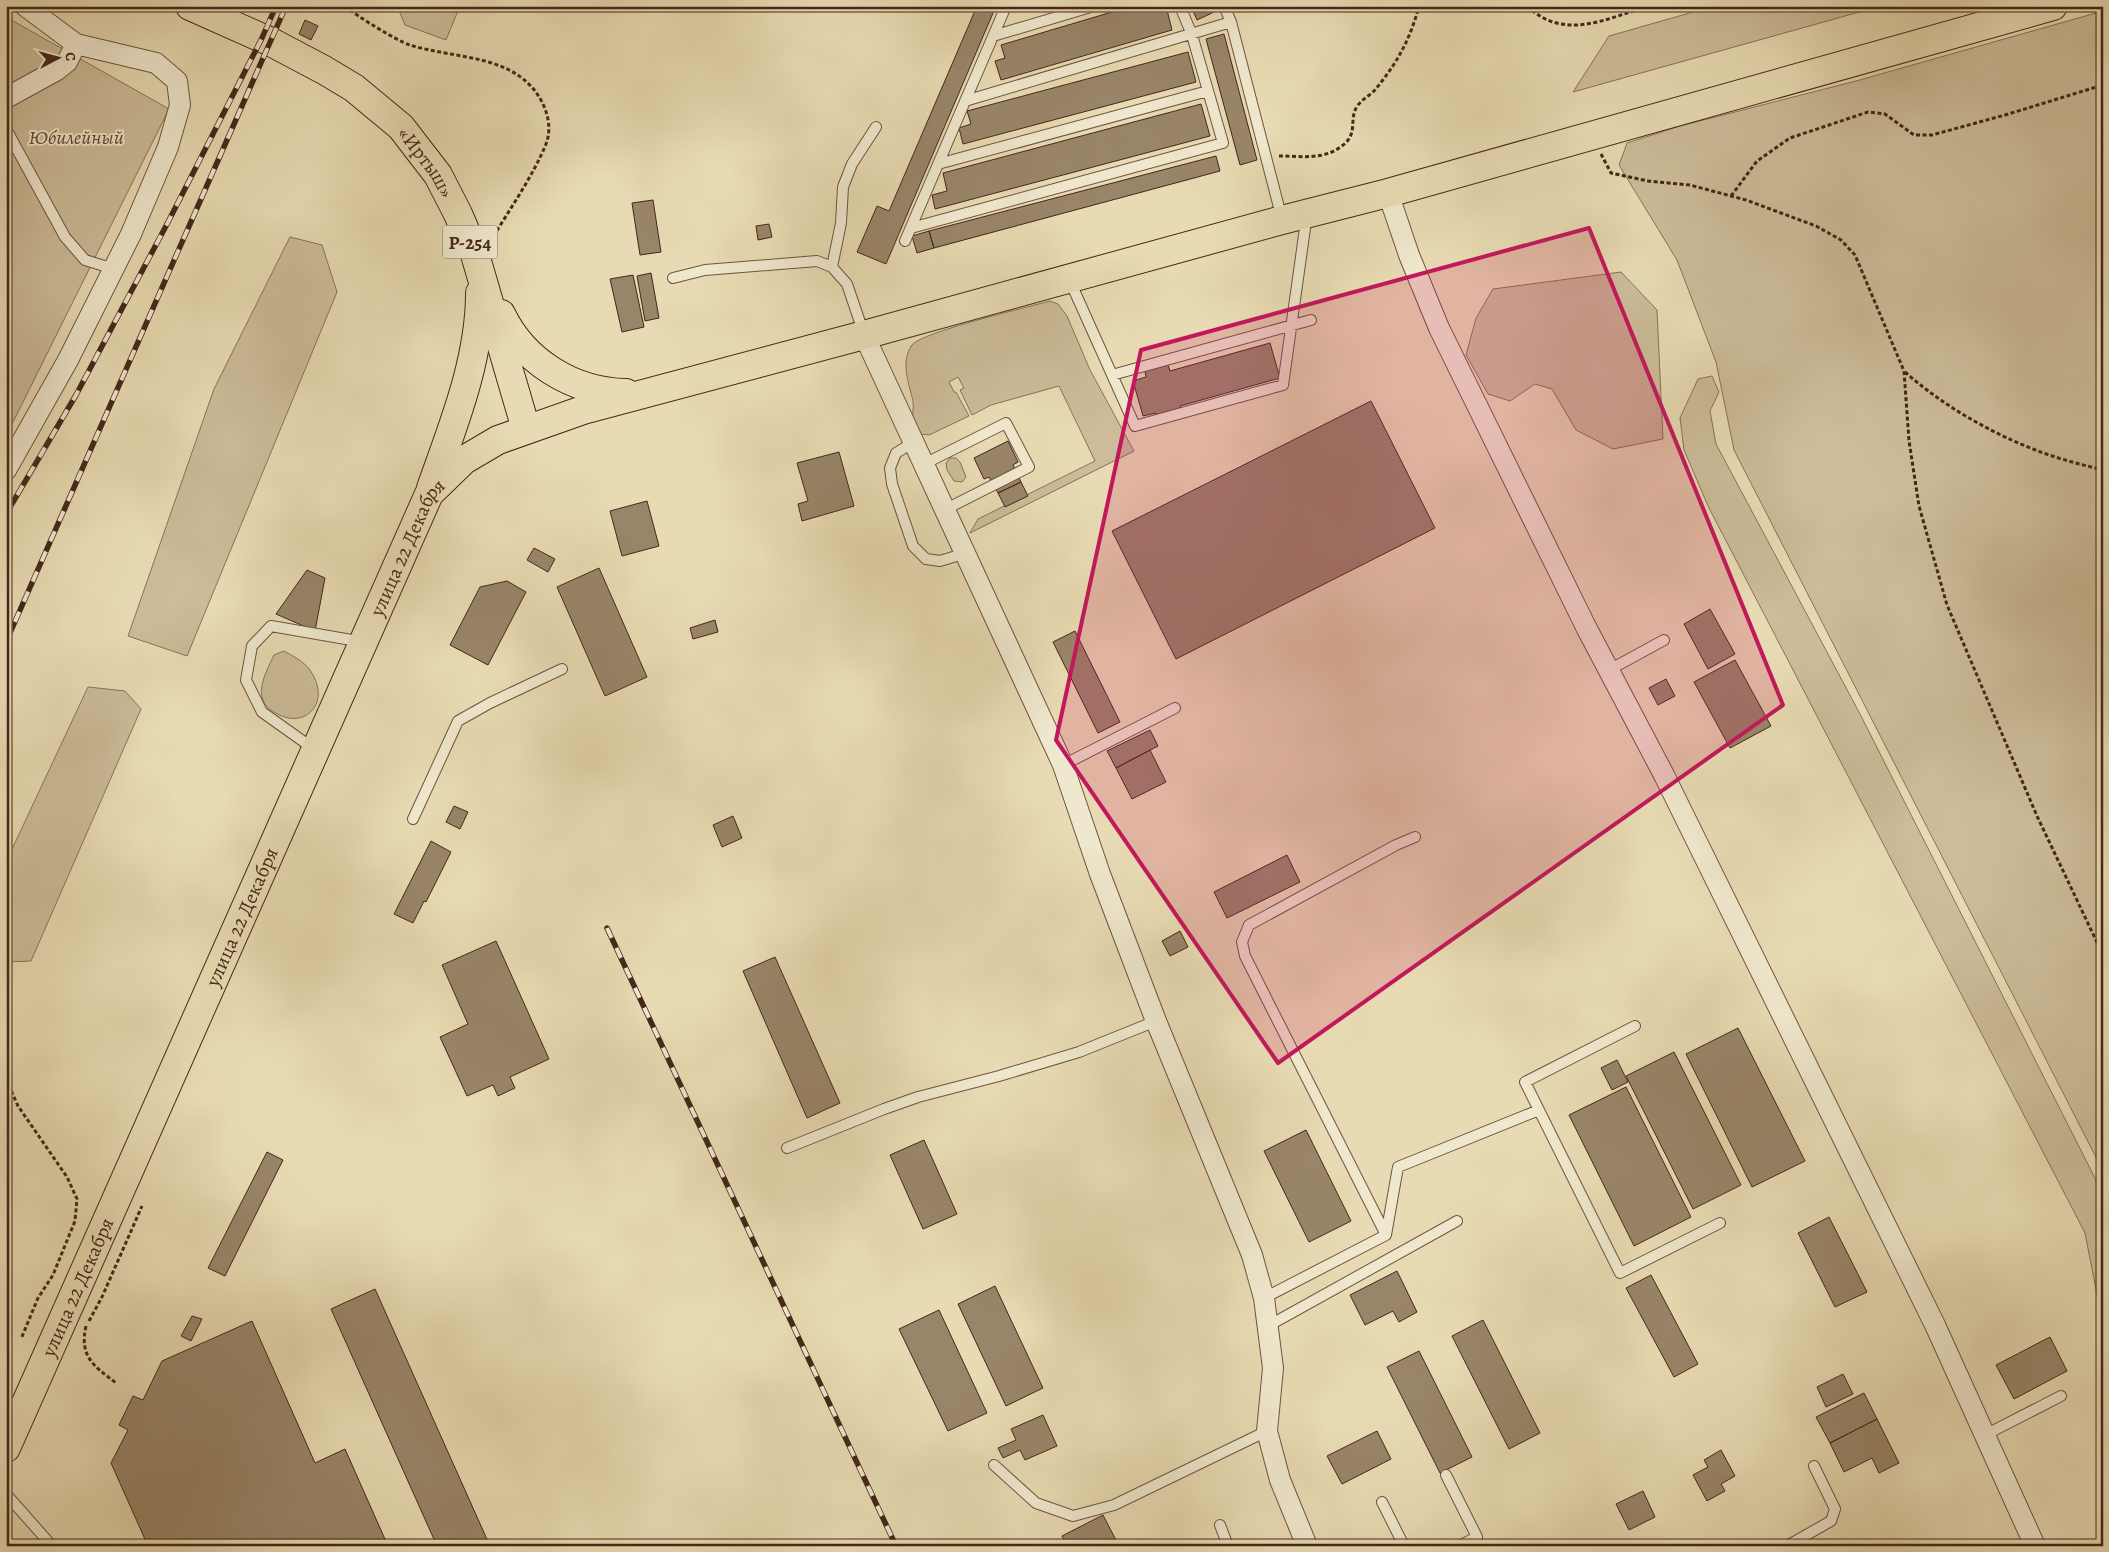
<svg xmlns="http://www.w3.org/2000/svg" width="2109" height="1552" font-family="Alegreya,serif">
	<rect width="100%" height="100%" fill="#e8dbb3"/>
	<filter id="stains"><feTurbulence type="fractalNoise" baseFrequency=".004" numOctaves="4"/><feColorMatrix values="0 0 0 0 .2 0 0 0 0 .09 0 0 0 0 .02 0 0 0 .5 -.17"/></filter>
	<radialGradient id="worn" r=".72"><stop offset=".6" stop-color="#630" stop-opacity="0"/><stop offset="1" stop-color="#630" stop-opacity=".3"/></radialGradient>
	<path fill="#ccbc99" stroke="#887259" d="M397 6H460L446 40 405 25Z
		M1714 6H1881L1573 92 1609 36Z
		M2103 11V1171L1734 450 1716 362 1677 260 1619 165 1627 143 1680 126 1856 81Z
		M6 17 169 109 6 436Z
		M290 237 322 245 337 292 187 656 128 636 214 389Z
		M1621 272 1657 310 1663 439 1613 449 1576 430 1552 389 1535 384 1510 401 1488 394 1466 355 1476 318 1493 289Z
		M1050 301 1058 304 1067 316 1090 370 1134 451 970 533 978 519 1095 461 1059 386 991 405 972 415 960 390 964 388 958 377 949 382 954 392H956L969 416 929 435 920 434C918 430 914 425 913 420 912 414 914 407 913 401 909 384 900 362 912 345 922 332 1028 307 1050 301Z
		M1712 376 1719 392 1710 411 1716 444 1860 714 2103 1194V1312L2099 1305 2085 1233 1708 506 1684 450 1680 418 1698 379Z
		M950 458H956L960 462 966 477 962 482 954 481 947 470 946 463Z
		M284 651C295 657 307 663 313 675 330 705 303 731 274 712 251 699 265 674 274 655Z
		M88 687 125 691 141 709 31 961 6 962V862Z"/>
	<path fill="#998569" stroke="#442719" d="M977 6H996L886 264 857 252 877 206 889 211Z
		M1132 6H1166L1172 30 1001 80 995 61 1005 58 1001 45Z
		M1191 6H1211L1214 12 1197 20Z
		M305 20 318 26 311 40 299 34Z
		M1224 34 1257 160 1240 165 1206 39Z
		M1188 52 1196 82 963 144 959 128 971 124 967 111Z
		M1201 104 1210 136 935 209 932 195 947 191 943 173Z
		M1216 156 1220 171 934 248 929 231Z
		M653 200 661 252 640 255 632 203Z
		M769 224 772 237 758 240 756 226Z
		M929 231 934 248 917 253 912 236Z
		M651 273 659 318 645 321 637 276Z
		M633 275 644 327 622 332 610 279Z
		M1270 343 1280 378 1180 406 1181 411 1158 418 1156 413 1143 416 1133 381 1146 377 1145 371 1168 365 1170 371Z
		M1371 401 1435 528 1176 659 1112 531Z
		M1008 441 1018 462 1013 465 1021 482 998 493 989 477 984 479 974 458Z
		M839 452 854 506 802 521 798 504 808 501 797 463Z
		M1021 482 1028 496 1005 507 998 493Z
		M647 501 659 546 622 556 610 511Z
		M534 548 555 559 548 572 527 560Z
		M599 568 647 677 605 696 557 587Z
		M307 570 325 578 315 631 276 614Z
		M507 581 526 592 488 665 450 645 480 587Z
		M1710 609 1735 654 1708 669 1684 624Z
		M715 620 718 632 693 639 690 628Z
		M1075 631 1120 722 1098 733 1053 642Z
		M1735 660 1771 726 1730 748 1694 682Z
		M1666 679 1675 696 1658 705 1649 688Z
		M1150 730 1158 746 1116 768 1107 751Z
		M1150 750 1166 782 1132 799 1116 768Z
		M454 806 468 812 460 829 446 822Z
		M733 816 742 838 722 847 713 825Z
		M431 841 451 852 426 902 424 901 413 923 394 914Z
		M1287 855 1300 882 1227 918 1214 892Z
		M1180 931 1188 947 1170 956 1162 941Z
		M496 941 549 1059 510 1077 515 1088 498 1096 493 1085 467 1096 440 1037 468 1024 442 965Z
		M775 957 840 1103 807 1118 743 971Z
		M1738 1028 1805 1161 1752 1187 1686 1054Z
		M1674 1052 1741 1185 1693 1209 1626 1076Z
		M1617 1060 1628 1082 1612 1090 1601 1068Z
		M1626 1087 1691 1217 1634 1246 1569 1115Z
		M1306 1130 1351 1221 1309 1242 1264 1151Z
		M924 1140 957 1214 923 1229 890 1155Z
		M267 1152 283 1160 225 1276 208 1268Z
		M1829 1217 1867 1292 1835 1307 1798 1233Z
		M1397 1271 1417 1312 1399 1322 1393 1311 1365 1325 1350 1295Z
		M1651 1275 1698 1364 1674 1377 1626 1288Z
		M995 1286 1043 1388 1006 1406 958 1304Z
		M375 1289 490 1546H437L331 1309Z
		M939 1310 987 1413 948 1431 899 1329Z
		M192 1316 202 1319 191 1341 181 1336Z
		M1483 1320 1540 1433 1509 1449 1452 1336Z
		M252 1321 315 1463 345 1449 388 1546H148L111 1463 128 1430 119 1425 133 1396 143 1400 162 1361Z
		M2050 1337 2067 1371 2014 1399 1996 1365Z
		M1419 1351 1472 1457 1440 1473 1387 1367Z
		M1843 1374 1853 1394 1826 1407 1817 1387Z
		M1864 1393 1877 1419 1830 1443 1816 1417Z
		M1043 1415 1057 1446 1025 1460 1020 1450 1003 1458 998 1448 1016 1440 1011 1429Z
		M1877 1419 1899 1463 1879 1473 1872 1458 1844 1472 1830 1443Z
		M1377 1431 1391 1459 1342 1484 1327 1456Z
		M1721 1450 1735 1476 1721 1484 1725 1491 1707 1501 1693 1475 1708 1467 1704 1460Z
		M1643 1491 1655 1517 1629 1530 1616 1504Z
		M1103 1515 1117 1542 1109 1546H1067L1062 1536Z"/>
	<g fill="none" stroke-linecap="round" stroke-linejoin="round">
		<defs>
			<path id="service" d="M1224 6 1231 22 1282 219
				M993 36 1094 6
				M965 101 1231 22
				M6 129 65 237 85 260 114 269
				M938 164 1208 91
				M911 228 1223 143 1192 35 1180 6
				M905 241 1006 6
				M832 267 841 223 843 187 852 164 876 127
				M673 278 705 270 817 261 832 267 847 284 864 334
				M1069 279 1135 426 1283 385 1307 214
				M1112 375 1311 320
				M914 442 896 453 890 468 892 484 913 546 926 559 940 561 966 553
				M924 464 1006 423 1029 467 946 509
				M1609 670 1664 640
				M314 749 262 712 246 680 252 646 271 626 363 642
				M1063 765 1175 708
				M413 819 458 721 490 703 562 669
				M1635 1026 1525 1082 1620 1273 1720 1223
				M787 1148 884 1109 918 1097 999 1076 1079 1052 1156 1021
				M1386 1235 1245 956 1242 942 1249 925 1396 845 1415 837
				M1264 1298 1386 1235 1398 1167 1539 1110
				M1268 1326 1457 1221
				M1985 1435 2061 1396
				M994 1465 1036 1503 1073 1516 1114 1505 1267 1431
				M1446 1475 1477 1537 1459 1546
				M6 1494 52 1546
				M1382 1502 1404 1546
				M1220 1525 1228 1546
				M1787 1546 1831 1521 1835 1509 1814 1466"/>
			<path id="minor" d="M6 98 57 70 67 62 76 44
				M1388 193 1409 255 1439 328 1586 627 1664 775 1935 1325 2035 1546
				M864 335 1063 765 1100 874 1156 1021 1252 1255 1264 1298 1273 1368 1267 1431 1280 1480 1307 1546
				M6 470 68 360 131 234 168 147 180 105 177 81 156 63 76 44 25 6"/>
			<g id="primary">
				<path id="s1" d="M190 6 271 42 324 70 354 88 401 127 438 175 458 214 474 251 526 429"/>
				<path d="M501 314C524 362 573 392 626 393"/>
				<path d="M431 488C453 426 480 360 480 293"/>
				<path id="s2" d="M6 1448 429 494 464 460 498 440 583 410 864 335 1282 220 1388 193 2053 6"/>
			</g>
		</defs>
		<use href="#service" stroke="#6d5440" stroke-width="12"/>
		<use href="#minor" stroke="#6d5440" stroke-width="22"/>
		<use href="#primary" stroke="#442719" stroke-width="30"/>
		<path stroke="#442719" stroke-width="3" stroke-dasharray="4 2.5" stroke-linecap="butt" d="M345 6C355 15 397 41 410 45 457 60 518 53 543 104 549 117 551 131 546 144 534 174 510 209 493 237
			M1527 6C1565 42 1607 18 1649 6
			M1601 154 1611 173 1648 181 1690 185 1746 200 1816 226 1841 240 1855 255 1904 371 1909 441 1919 506 1947 605 2037 816 2103 955
			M1279 156C1299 156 1322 160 1339 148 1361 134 1347 120 1358 105 1363 99 1370 95 1375 90 1397 63 1410 40 1419 6
			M1731 196 1757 161 1790 138 1868 112 1885 114 1914 135H1932L2005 115 2103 85
			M1905 372C1941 404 1987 431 2033 449 2055 458 2079 464 2103 470
			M6 1079 18 1106 67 1177 77 1199 75 1221 53 1275 38 1298 21 1339
			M89 1321 102 1297 142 1206
			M86 1326C79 1357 94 1366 116 1383"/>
		<use href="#service" stroke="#f0e8ce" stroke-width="10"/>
		<use href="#minor" stroke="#f0e8ce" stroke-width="20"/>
		<use href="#primary" stroke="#e8dbb3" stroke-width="28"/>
		<defs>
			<path id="rail" d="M6 514 76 395 166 226 262 38 276 6
				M6 642 286 6
				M607 928 896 1546"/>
		</defs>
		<use href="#rail" stroke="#442719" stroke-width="5.5"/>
		<use href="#rail" stroke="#f0e8ce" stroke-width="4" stroke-dasharray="11" stroke-linecap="butt"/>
	</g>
	<path fill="#c2185b" fill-opacity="0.2" stroke="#c2185b" stroke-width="4" stroke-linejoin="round" d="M1589 228 1783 705 1278 1063 1056 740 1141 350Z"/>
	<g text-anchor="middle" stroke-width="4" stroke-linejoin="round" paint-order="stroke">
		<rect fill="#f0e8ce" stroke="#78614f" stroke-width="1" x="442.5" y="225.5" width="55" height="33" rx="4"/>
		<g font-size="19" font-weight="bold" fill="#442719">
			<text x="470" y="249">Р-254</text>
		</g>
		<g font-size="20" font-style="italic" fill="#5f4533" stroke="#f0e8ce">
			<text x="76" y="144">Юбилейный</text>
		</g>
		<g font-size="20" fill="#442719" stroke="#f0e8ce">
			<text dy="7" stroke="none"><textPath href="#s1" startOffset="288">«Иртыш»</textPath></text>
			<text dy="7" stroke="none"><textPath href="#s2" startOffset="986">улица 22 Декабря</textPath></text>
			<text dy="7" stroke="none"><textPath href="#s2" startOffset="581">улица 22 Декабря</textPath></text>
			<text dy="7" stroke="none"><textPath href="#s2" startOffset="176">улица 22 Декабря</textPath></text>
		</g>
	</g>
	<rect width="2109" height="1552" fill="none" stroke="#e8dbb3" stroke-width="25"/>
	<rect x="8" y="8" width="2094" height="1537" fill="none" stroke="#442719" stroke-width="2.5"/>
	<rect x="12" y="12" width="2084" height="1527" fill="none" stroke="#442719"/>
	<g transform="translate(58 58) rotate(84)" stroke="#f0e8ce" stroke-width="4" paint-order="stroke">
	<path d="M0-4L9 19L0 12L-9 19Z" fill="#442719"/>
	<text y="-8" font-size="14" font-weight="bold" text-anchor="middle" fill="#442719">С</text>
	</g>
	<rect width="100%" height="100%" filter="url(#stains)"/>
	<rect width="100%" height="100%" fill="url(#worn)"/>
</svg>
